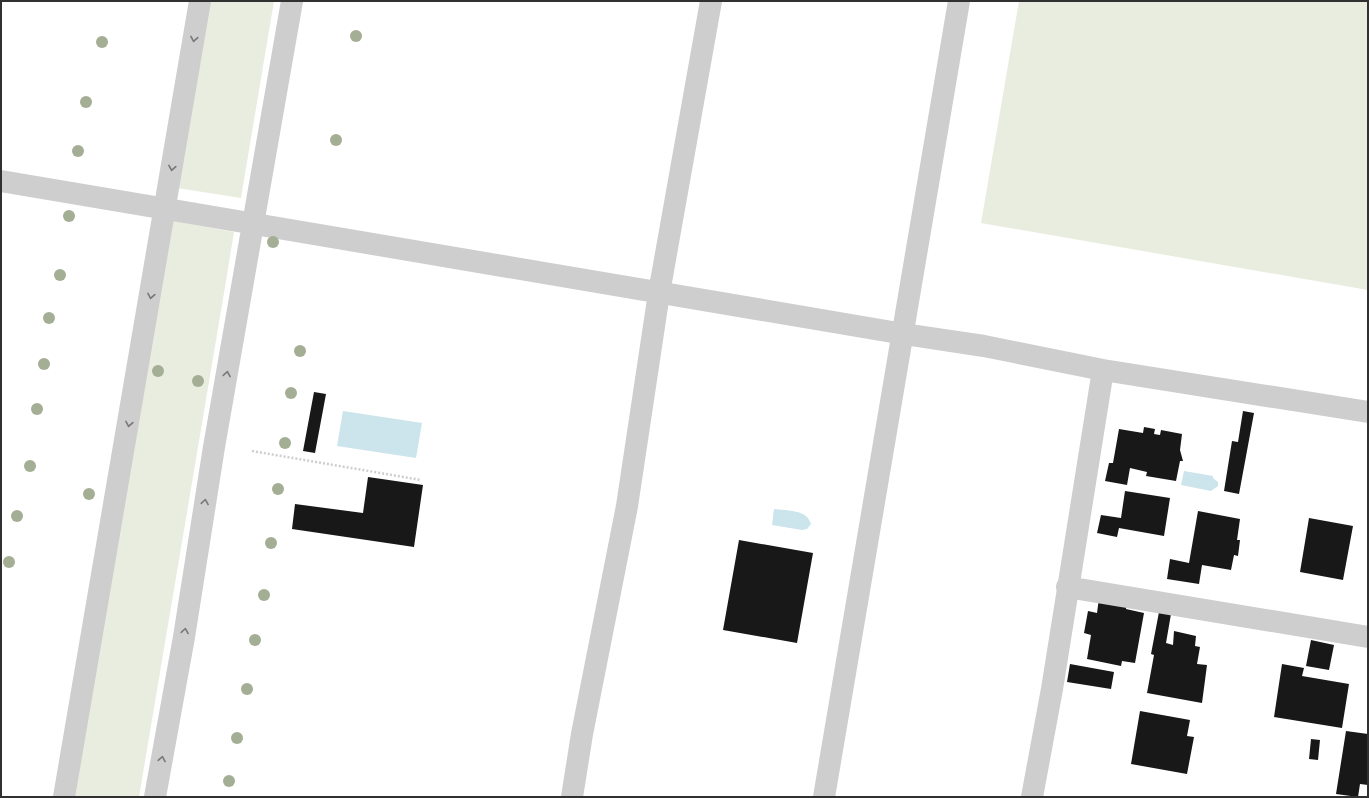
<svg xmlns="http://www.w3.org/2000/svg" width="1369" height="798" font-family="Figtree,sans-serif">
	<rect width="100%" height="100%" fill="#fff"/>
	<path fill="#e9eddf" d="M209 1H274L241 198 177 188Z
		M1019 1H1368V290L981 223Z
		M168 220 234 232 225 287 139 797H71Z"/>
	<path fill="#cce4ec" d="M343 411 422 423 416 458 337 446Z
		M1184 471 1213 476V478L1218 482V486L1211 491 1181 485Z
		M774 509C787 511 807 509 811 524L807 529 802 530 772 525Z"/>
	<path fill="#181818" d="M314 392 326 394 315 453 303 451Z
		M1243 411 1254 413 1239 494 1224 491 1232 441 1238 442Z
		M1144 427 1155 429 1154 434 1160 435 1161 430 1182 434 1180 450 1183 461H1180L1176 481 1146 476 1147 472 1130 468 1127 485 1105 481 1109 463H1113L1119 429 1143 433Z
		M368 477 423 485 414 547 292 529 295 504 363 513Z
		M1125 491 1170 498 1164 536 1119 528 1117 537 1097 533 1101 515 1121 518Z
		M1198 511 1240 519 1237 540H1240L1238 556 1234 555 1231 570 1202 565 1199 584 1167 579 1170 559 1189 563Z
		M1309 518 1353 526 1343 580 1300 572Z
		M739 540 813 553 797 643 723 630Z
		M1099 598 1127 603 1126 609 1144 613 1135 663 1122 661 1121 666 1087 659 1091 635 1084 633 1088 611 1097 613Z
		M1159 612 1171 614 1166 643 1173 645 1174 631 1196 636 1195 646 1200 647 1197 664 1207 665 1202 703 1147 693 1154 655 1151 654Z
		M1311 640 1334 645 1329 670 1306 666Z
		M1070 664 1114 672 1111 689 1067 682Z
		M1282 664 1304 668 1302 676 1349 684 1342 728 1274 717Z
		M1140 711 1190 720 1187 736 1194 737 1187 774 1131 764Z
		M1346 731 1368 734V785L1360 784 1358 797 1336 794Z
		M1311 739 1320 740 1318 760 1309 759Z"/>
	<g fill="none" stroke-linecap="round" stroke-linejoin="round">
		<path stroke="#cecece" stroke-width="2.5" stroke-dasharray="2 2" stroke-linecap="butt" d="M252 451 421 480"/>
		<path stroke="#cecece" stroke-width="22" d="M1 181 904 334 984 346 1103 370 1368 412
			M1067 587 1368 637
			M64 797 200 1
			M155 797 184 637 214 447 292 1
			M572 797 582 734 627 506 659 293 711 1
			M824 797 959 1
			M1032 797 1052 689 1103 370"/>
	</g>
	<g fill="#a4ae95">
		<circle cx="356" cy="36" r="6"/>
		<circle cx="102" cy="42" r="6"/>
		<circle cx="86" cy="102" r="6"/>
		<circle cx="336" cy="140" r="6"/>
		<circle cx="78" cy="151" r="6"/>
		<circle cx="69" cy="216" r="6"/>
		<circle cx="273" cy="242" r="6"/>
		<circle cx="60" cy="275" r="6"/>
		<circle cx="49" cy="318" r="6"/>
		<circle cx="300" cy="351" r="6"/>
		<circle cx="44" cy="364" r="6"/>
		<circle cx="158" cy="371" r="6"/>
		<circle cx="198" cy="381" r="6"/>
		<circle cx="291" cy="393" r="6"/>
		<circle cx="37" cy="409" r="6"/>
		<circle cx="285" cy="443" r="6"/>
		<circle cx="30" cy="466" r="6"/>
		<circle cx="278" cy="489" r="6"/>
		<circle cx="89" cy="494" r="6"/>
		<circle cx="17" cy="516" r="6"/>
		<circle cx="271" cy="543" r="6"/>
		<circle cx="9" cy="562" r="6"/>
		<circle cx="264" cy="595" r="6"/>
		<circle cx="255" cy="640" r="6"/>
		<circle cx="247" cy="689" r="6"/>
		<circle cx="237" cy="738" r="6"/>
		<circle cx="229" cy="781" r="6"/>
	</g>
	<defs><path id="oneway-chevron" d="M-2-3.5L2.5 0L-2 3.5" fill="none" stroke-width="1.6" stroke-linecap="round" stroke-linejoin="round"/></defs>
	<g stroke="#787878">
		<use href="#oneway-chevron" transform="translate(194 39) rotate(100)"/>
		<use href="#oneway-chevron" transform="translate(172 168) rotate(100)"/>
		<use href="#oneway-chevron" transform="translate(151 296) rotate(100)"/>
		<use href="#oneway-chevron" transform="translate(227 374) rotate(-80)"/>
		<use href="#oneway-chevron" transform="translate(129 424) rotate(100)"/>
		<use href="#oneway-chevron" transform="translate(205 502) rotate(-81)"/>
		<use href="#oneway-chevron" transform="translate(185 631) rotate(-81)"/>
		<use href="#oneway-chevron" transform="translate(162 759) rotate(-80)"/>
	</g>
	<rect width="1369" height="798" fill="none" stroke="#313131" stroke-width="4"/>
</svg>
